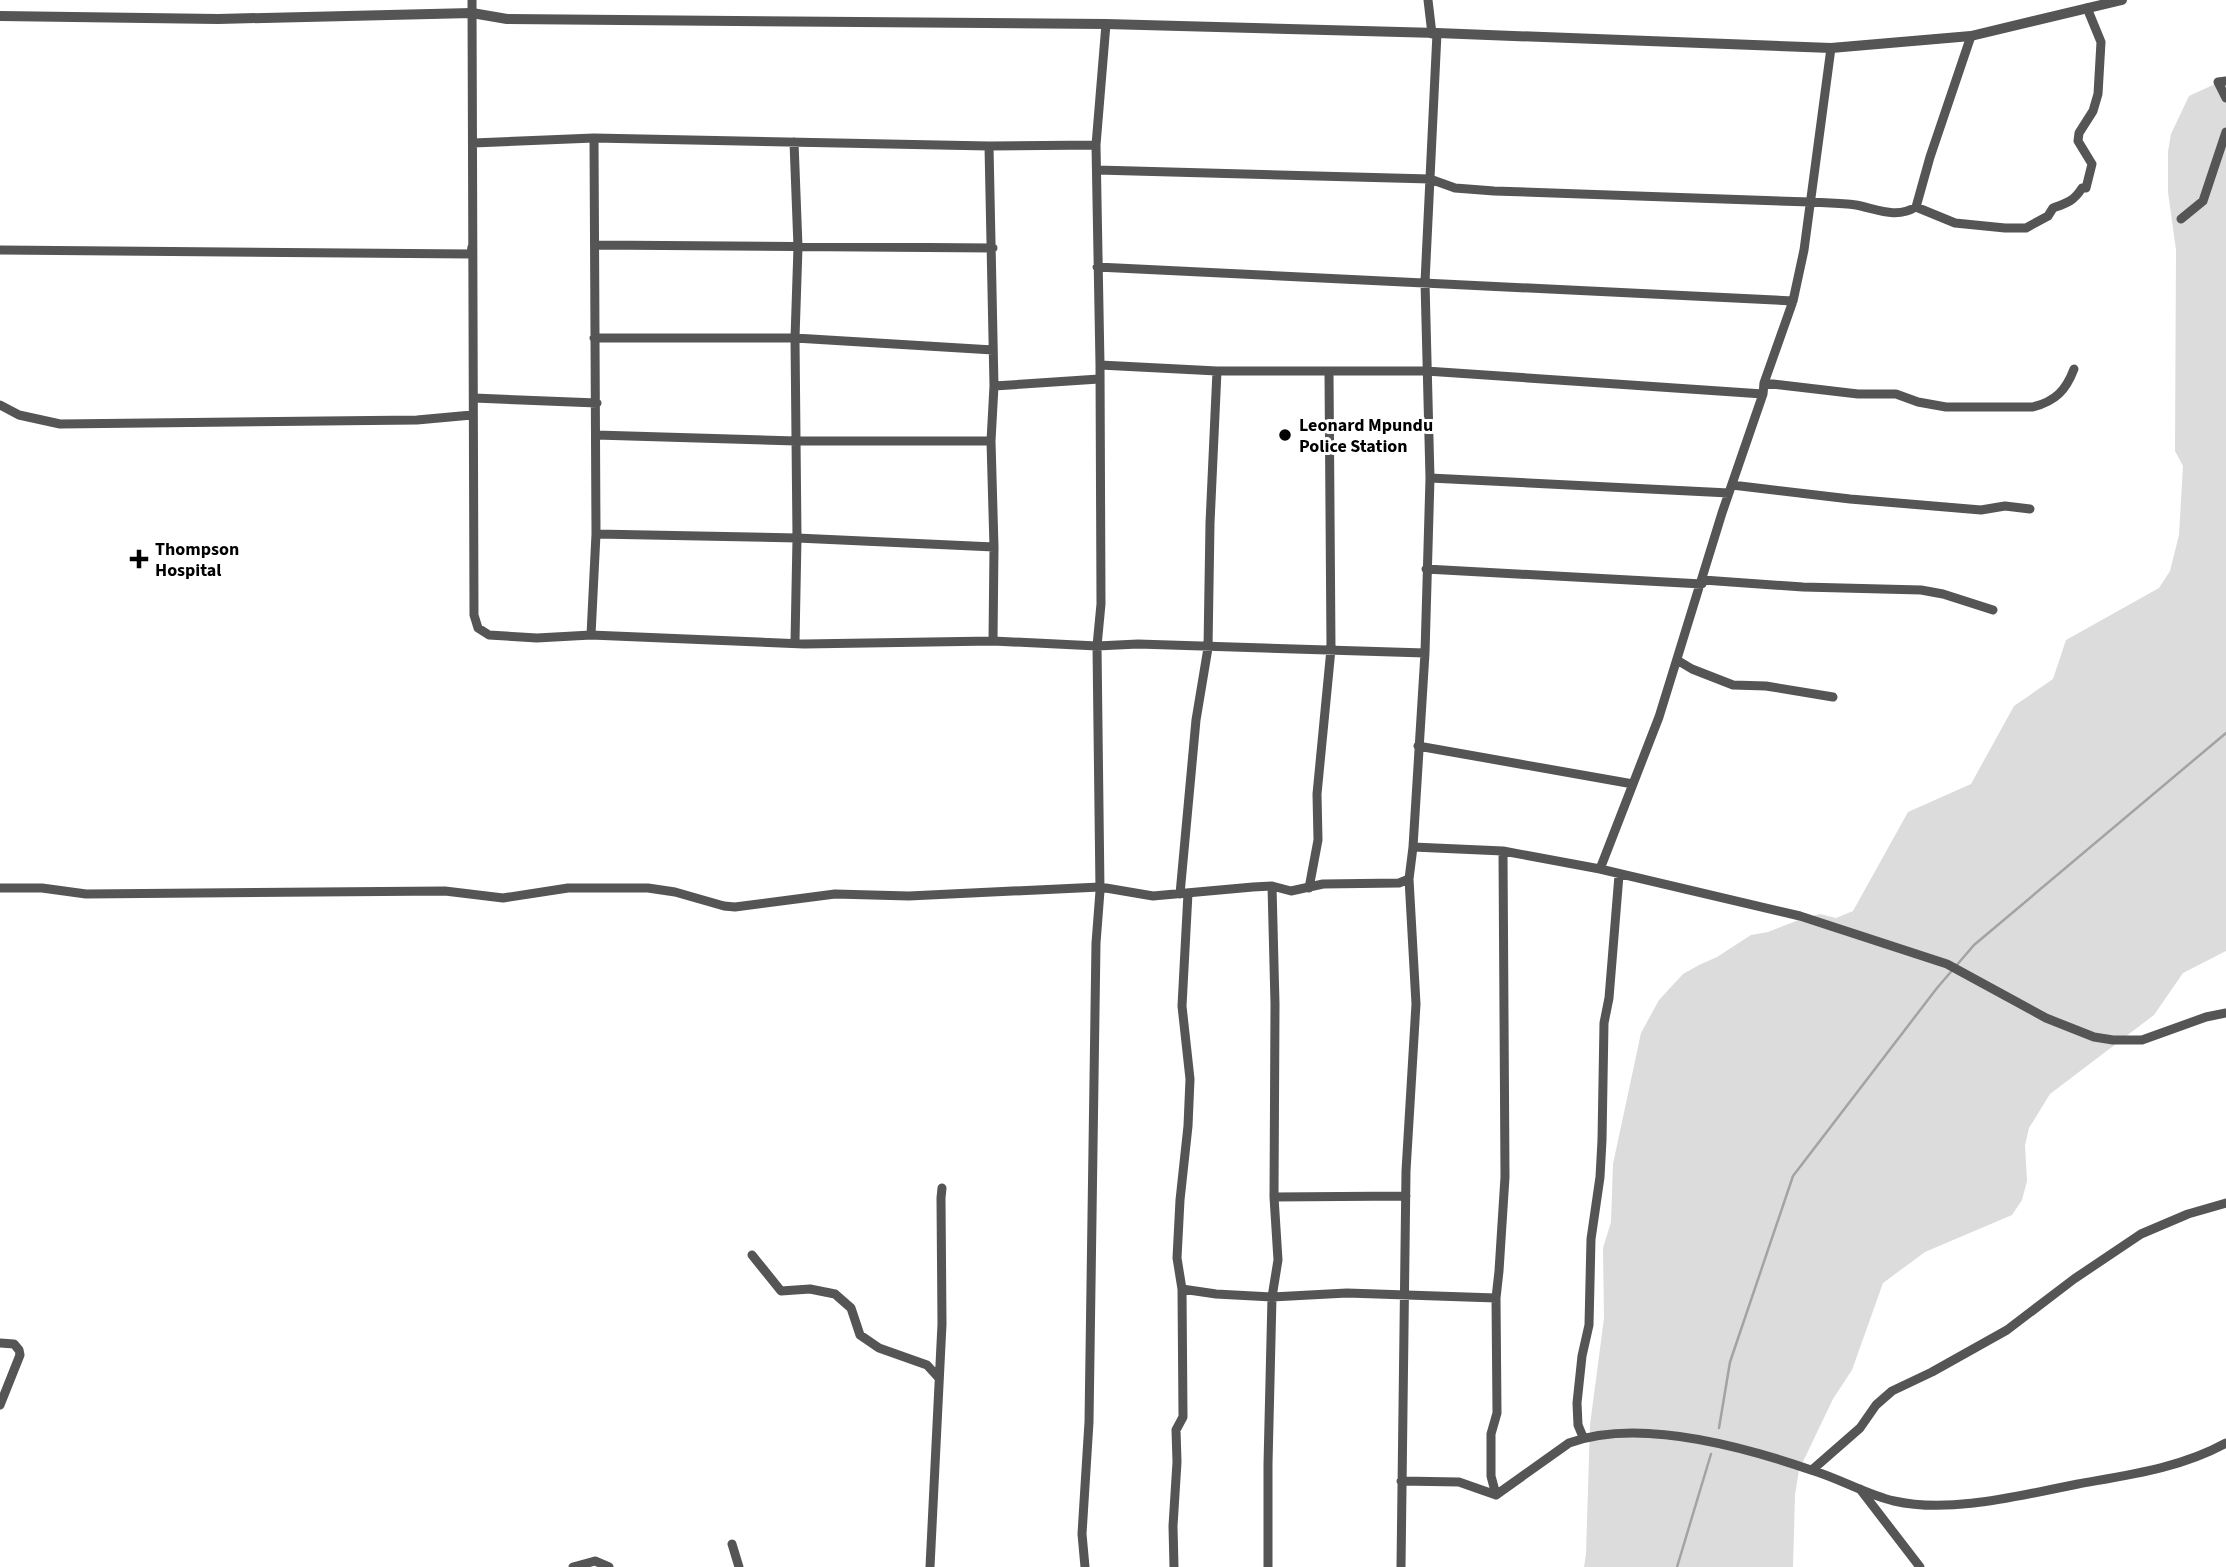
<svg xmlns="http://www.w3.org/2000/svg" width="2226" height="1567" font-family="'Source Sans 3',sans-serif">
	<rect width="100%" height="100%" fill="#fff"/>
	<path fill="#dcdcdc" d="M2226 79V951L2183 973 2154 1015 2050 1094 2029 1128 2025 1145 2027 1181 2022 1200 2012 1215 1925 1252 1883 1283 1852 1370 1833 1399 1799 1470 1795 1495 1793 1567H1584L1586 1554 1590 1425 1604 1318 1603 1248 1611 1222 1613 1164 1641 1033 1659 1000 1683 974 1699 965 1717 957 1751 935 1768 932 1804 918 1820 914 1836 918 1853 911 1908 812 1971 784 2014 706 2053 679 2066 640 2159 588 2170 571 2179 535 2183 466 2175 451 2176 250 2168 192V152L2171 134 2189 96Z"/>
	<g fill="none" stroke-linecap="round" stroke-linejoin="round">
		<path stroke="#a3a3a3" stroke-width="2.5" d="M1719 1428 1730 1362 1793 1176 1937 988 1974 945 2226 733
			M1677 1567 1711 1454"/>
		<path stroke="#555" stroke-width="9" d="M472 0 474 615 478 628 489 635 537 638 591 635 804 644 993 641 1097 646 1138 644 1425 653
			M1428 0 1432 34
			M2226 81 2218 82 2226 98
			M794 142 798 247 795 338 797 538 795 642
			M473 143 594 138 989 146 1096 145
			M989 146 994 386 991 441 994 547 993 641
			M1097 170 1430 179 1455 188 1494 191 1810 202C1825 203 1841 203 1856 205 1877 209 1896 219 1916 207L1930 157 1971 36
			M1916 207 1955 223 2005 228H2026L2048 216 2053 208C2067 203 2074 201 2082 188H2086L2092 164 2078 141 2079 133 2093 111 2098 94 2101 42 2087 8
			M2181 219 2203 201 2226 132
			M596 245 993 248
			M0 250 471 254 472 247
			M1097 267 1793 301
			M594 338H795L993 350
			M1100 365 1217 371H1426L1763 394
			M1764 383 1858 394H1896L1918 402 1946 407H2033C2056 401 2066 390 2074 369
			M994 386 1099 379
			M474 398 597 403
			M0 405 19 415 60 424 417 420 472 415
			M596 435 796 441H991
			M1430 478 1729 493
			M1732 485 1850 499 1981 510 2005 506 2030 509
			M596 534 797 538 994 547
			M1426 569 1702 584
			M1703 580 1803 587 1921 590 1943 594 1993 610
			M591 635 596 534 594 138
			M1677 660 1692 669 1733 685 1766 686 1833 697
			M1418 746 1633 784
			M1413 847 1503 851 1600 869 1800 916 1947 964 2046 1018 2094 1037 2113 1040H2142L2206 1017 2226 1013
			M1600 869 1659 717 1722 513 1763 394 1764 383 1793 301 1804 250 1831 48
			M0 888H42L86 894 445 891 503 898 568 888H648L675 892 724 906 735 907 835 894 909 896 1100 887 1153 896 1253 887 1272 886 1291 891 1323 884 1399 883 1409 879 1413 847 1425 653 1430 478 1425 282 1437 33
			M1309 888 1318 840 1317 794 1331 649 1329 372
			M1188 893 1182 1006 1190 1079 1188 1126 1180 1200 1177 1258 1182 1289 1216 1294 1272 1297 1347 1293 1496 1298 1499 1271 1505 1177 1503 851
			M1180 894 1196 720 1208 648 1210 523 1217 371
			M1274 1197 1406 1196
			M752 1255 781 1291 810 1289 835 1294 851 1308 860 1335 879 1348 927 1365 938 1377
			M1496 1298 1497 1413 1491 1434V1476L1496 1495
			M0 1343 14 1344 19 1350 20 1355 0 1405
			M1583 1437 1578 1425 1577 1403 1582 1356 1589 1325 1591 1239 1600 1177 1602 1140 1604 1023 1609 998 1619 875
			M1812 1470 1860 1428 1876 1405 1892 1391 1932 1372 2007 1330 2074 1279 2141 1234 2188 1214 2226 1203
			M1401 1481 1459 1482 1496 1495 1569 1443C1639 1417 1745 1447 1814 1471 1840 1479 1868 1495 1894 1501 1951 1514 2021 1495 2078 1484 2128 1475 2181 1468 2226 1443
			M1860 1489 1920 1567
			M732 1544 739 1567
			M573 1567 595 1561 609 1567
			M930 1567 942 1324 941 1198 942 1188
			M1085 1567 1082 1534 1089 1422 1096 943 1100 891 1097 646 1101 604 1100 365 1096 145 1106 24
			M1174 1567 1173 1526 1177 1462 1176 1430 1183 1417 1182 1289
			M1268 1567V1464L1272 1297 1278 1260 1274 1197 1275 1004 1272 886
			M1401 1567 1406 1171 1416 1004 1409 879"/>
		<path stroke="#555" stroke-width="10" d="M0 16 218 19 472 13 507 19 1106 24 1437 33 1831 48 1971 36 2122 0"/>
	</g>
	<g fill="#000" stroke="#fff" stroke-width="2.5">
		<circle cx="1285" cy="435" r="7"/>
		<path d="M135.5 548.5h7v7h7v7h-7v7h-7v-7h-7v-7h7z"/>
	</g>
	<g text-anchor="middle" stroke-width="6" stroke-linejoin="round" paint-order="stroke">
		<g font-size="18" font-weight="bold" fill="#000" stroke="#fff" text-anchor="start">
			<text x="1299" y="431">Leonard Mpundu<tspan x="1299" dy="21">Police Station</tspan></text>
			<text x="155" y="555">Thompson<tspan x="155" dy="21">Hospital</tspan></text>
		</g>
	</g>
</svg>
